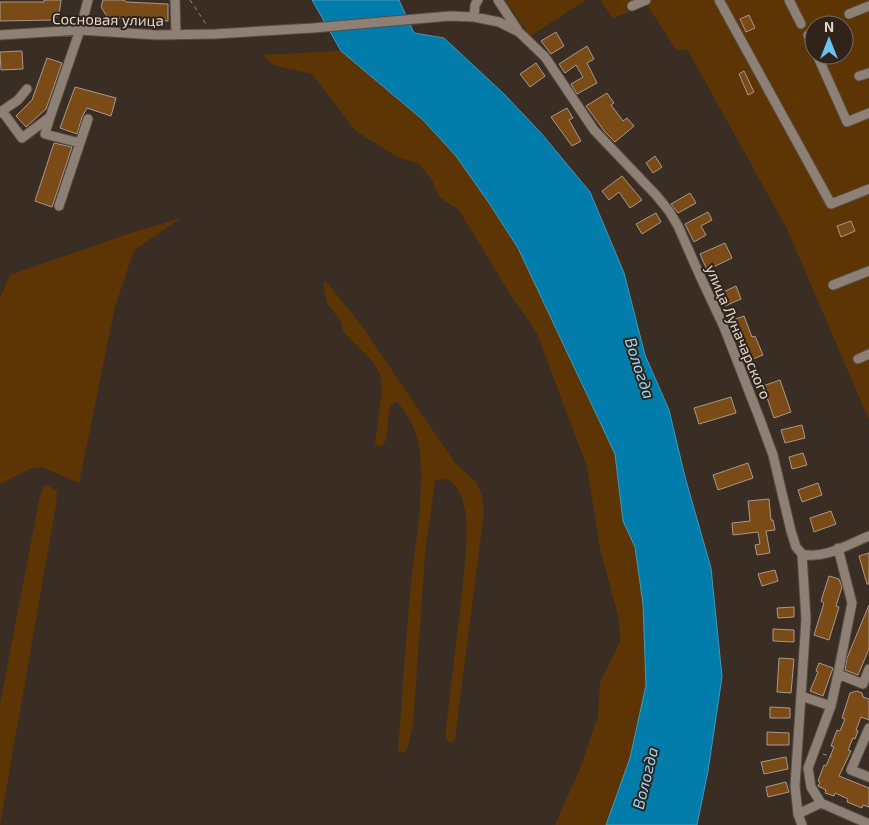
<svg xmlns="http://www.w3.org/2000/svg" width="869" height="825" font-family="'Exo 2',sans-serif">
	<rect width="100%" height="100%" fill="#3a2e24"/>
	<path fill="#5d3504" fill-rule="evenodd" d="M505 0H586L530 36Z
		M600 0H869V420L787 229 687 49 677 51 647 5 613 18ZM814 25H844V55H814Z
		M341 51 423 120 456 156 489 203 518 248 615 454 623 521 635 547 643 604 646 685 630 758 606 825H555L581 766 598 717 600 682 620 642 619 619 600 548 587 467 537 333 512 297 459 210 439 197 432 180 419 164 396 156 356 131 312 74 274 65 262 55Z
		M181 218 134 250 115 307 79 483 42 467 29 469 0 484V298L10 275 131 233Z
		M323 281 329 285 361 325 455 463 477 483 482 497 484 511 455 739 450 743 446 738V731C450 691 455 652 460 612 463 581 468 549 466 517 465 501 455 470 435 481L425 554 413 725 408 746 405 752 398 753C402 696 406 639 411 582 416 540 424 496 420 453 418 435 410 415 397 402L390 405 386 440 382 446 375 445 382 388 380 374 373 362 344 333 340 320 327 303Z
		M45 484 57 491 56 505 0 825V704L40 496Z"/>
	<path fill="#027caa" stroke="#4498b6" d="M312 0H399L414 33 444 38 504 94 541 133 590 192 624 273 645 355 669 410 685 477 711 568 722 677 708 771 697 825H606L630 758 646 685 643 604 635 547 623 521 615 454 518 248 489 203 456 156 423 120 341 51Z"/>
	<path fill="#7a4a17" stroke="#a7998c" d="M44 0H61L59 15 54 20 0 21V2H44Z
		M103 0H124L126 2 168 4V21L108 18 101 7Z
		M749 15 755 28 746 32 740 19Z
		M556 32 564 46 551 54 541 41Z
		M587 46 594 59 587 63 597 83 577 94 571 84 583 77 576 65 565 73 559 64Z
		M22 51 23 69 1 70 0 52Z
		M47 58 62 63 46 109 26 127 16 116 32 100Z
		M536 63 545 76 530 87 520 74Z
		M744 71 754 92 748 95 739 74Z
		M75 87 116 98 111 116 87 108 82 117 77 134 60 128Z
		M607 93 614 103 611 105 623 121 627 118 634 126 615 142 605 132 586 106Z
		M567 108 573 118 569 120 581 141 572 146 551 117Z
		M54 143 72 147 52 207 35 201Z
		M655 156 662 167 653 173 646 163Z
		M622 176 642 200 630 208 619 192 609 200 602 191Z
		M690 193 696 203 678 213 671 204Z
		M708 212 712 220 701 226 706 235 694 242 685 224Z
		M656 213 661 222 642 234 636 224Z
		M851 221 855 231 841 237 837 226Z
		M725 243 732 258 707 270 700 254Z
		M736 286 741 299 725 306 719 294Z
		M744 316 752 337 755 336 763 355 748 361 730 321Z
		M780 380 791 412 774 418 763 386Z
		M731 397 736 413 699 424 694 408Z
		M802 425 805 438 785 443 781 430Z
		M803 453 807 465 792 469 789 457Z
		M748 463 753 478 718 490 713 475Z
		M818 483 822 495 802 502 798 490Z
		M769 499 771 520H773L775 530 766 531 770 553 757 555 755 545 760 544 758 532 733 535 732 523 750 521 748 501Z
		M831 511 836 524 814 532 810 518Z
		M869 553V584H867L859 556Z
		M775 570 778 581 762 586 758 574Z
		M829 576 839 579 842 587 836 606 839 607 829 640 814 635 824 603 821 601Z
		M869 605V649L858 675 845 670 847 658Z
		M794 607V617L778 618 777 608Z
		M773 629 794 630V642L773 641Z
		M779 658 794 659 791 693 777 692Z
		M819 663 833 668 823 696 810 691 818 672 816 671Z
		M857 691 862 693 863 697 869 699V720L861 717 856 730 858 731 855 739 853 738 848 750 851 751 839 776 869 788V807L863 805 862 808 847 802 848 799 835 793 834 796 825 793 826 790 818 786 820 782 818 781 824 765 826 766 834 747 831 746 837 730 840 731 845 719 842 718 850 693Z
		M770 707 790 708V718H770Z
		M767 732 789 733V745H767Z
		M786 757 788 769 764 774 761 762Z
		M786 782 789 792 768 797 766 787Z"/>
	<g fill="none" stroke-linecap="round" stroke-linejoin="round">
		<defs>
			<path id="minor" d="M175 0 176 34
				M498 0 519 32
				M719 0 831 204 869 189
				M789 0 801 24
				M632 6 646 0
				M849 14 869 6
				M474 17 475 5 478 0
				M0 35 80 30 157 35 215 34 313 28 450 16 474 17 499 22 519 32 545 57 594 130 656 195 669 211 678 226 700 276 724 327 759 417 773 455 791 531 796 547 802 554 806 619 795 786 798 814 802 825
				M808 35 814 48
				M817 55 847 122 869 113
				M859 76 869 73
				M2 111 18 100 27 89
				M0 113 2 111 22 138 50 117 80 30 88 0
				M50 117 45 134 80 143 59 206
				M80 143 88 119
				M833 285 869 271
				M858 359 869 354
				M838 548 852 603 838 674 863 684 869 669
				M802 554C823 560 849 544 869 536
				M801 696 831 706 838 674
				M869 728 851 770 869 777
				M821 803 811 787 808 768 831 706
				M798 814 821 803 869 824"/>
		</defs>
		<use href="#minor" stroke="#564c44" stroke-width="11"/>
		<path stroke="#938a82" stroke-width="1" stroke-dasharray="4 4" stroke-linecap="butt" d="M190 0 206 24
			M823 754 832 757"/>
		<use href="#minor" stroke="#8e8074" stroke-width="9"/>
	</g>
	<g text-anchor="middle" stroke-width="4" stroke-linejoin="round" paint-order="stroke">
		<g font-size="15" fill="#dfd8d1" stroke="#30241a">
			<text transform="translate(108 20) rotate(1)" y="5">Сосновая улица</text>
			<text transform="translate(738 332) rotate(67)" y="5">улица Луначарского</text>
		</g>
		<g font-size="16" font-style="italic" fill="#92d6fb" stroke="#30241a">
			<text transform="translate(640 368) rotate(72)" y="6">Вологда</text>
			<text transform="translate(645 778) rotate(-76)" y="6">Вологда</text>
		</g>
	</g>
	<g transform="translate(829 40)"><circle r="24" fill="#30241a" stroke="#766c63"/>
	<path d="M0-4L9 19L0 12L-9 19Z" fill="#6ac3f1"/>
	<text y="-8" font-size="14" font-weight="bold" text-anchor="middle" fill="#dfd8d1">N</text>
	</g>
</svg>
